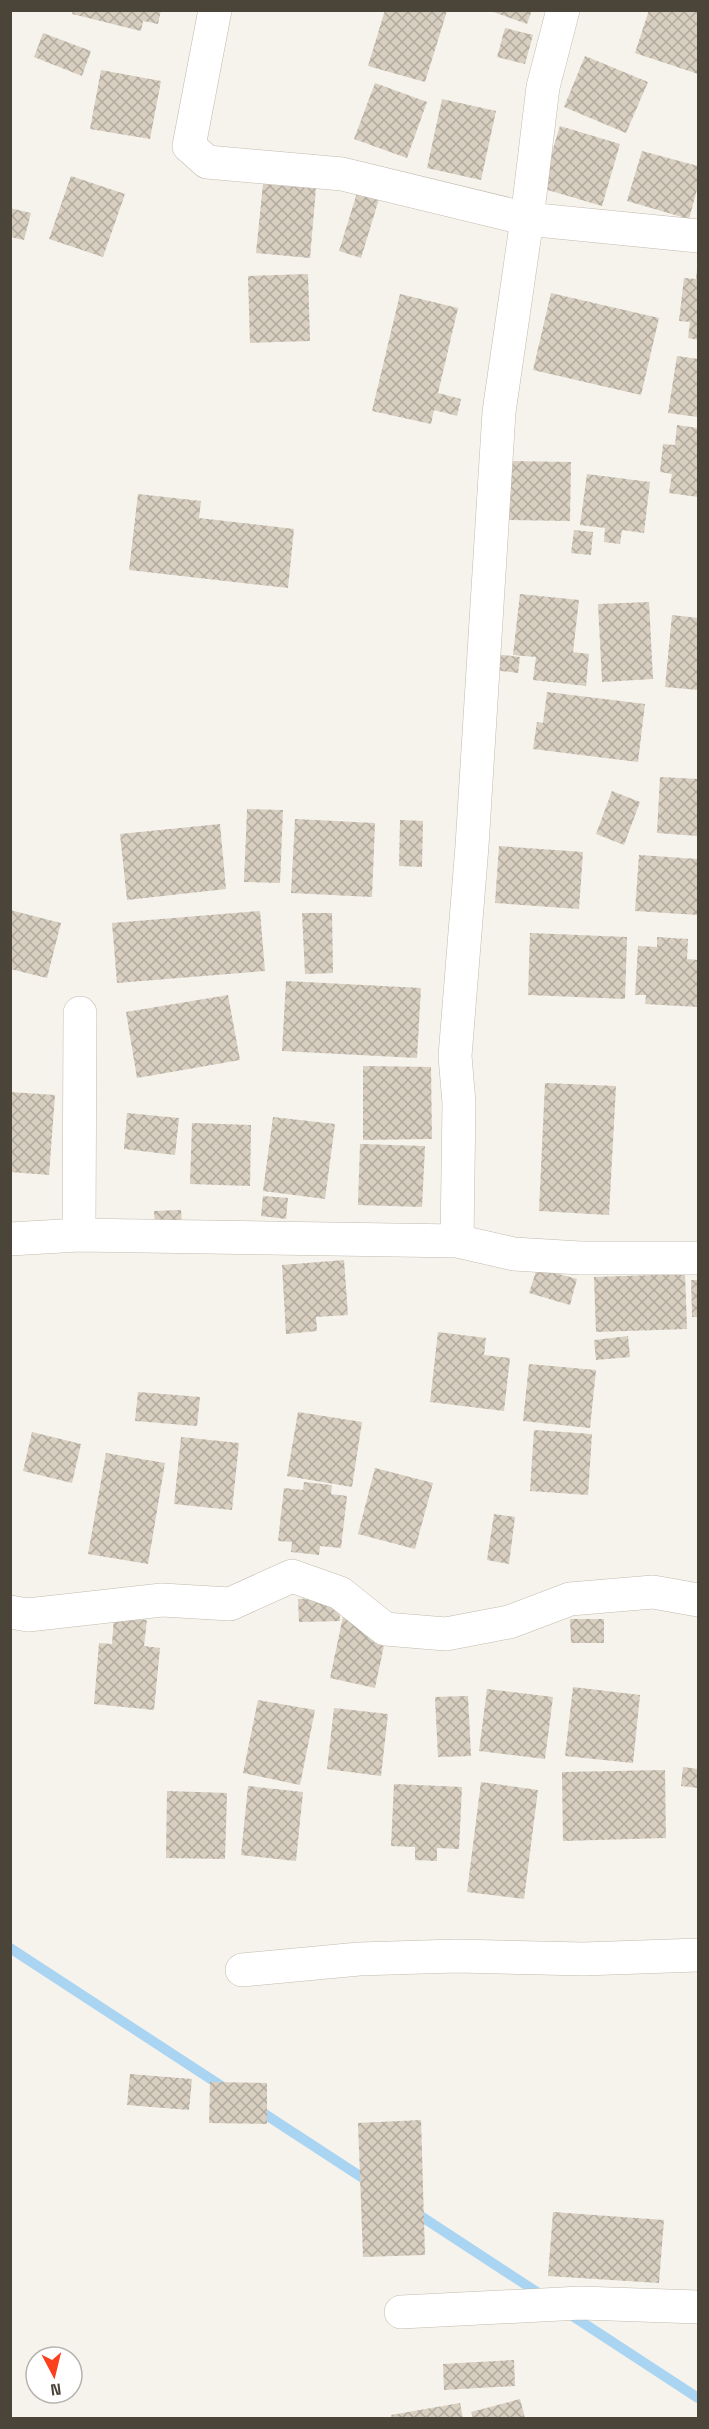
<svg xmlns="http://www.w3.org/2000/svg" width="709" height="2429" font-family="'Space Grotesk',sans-serif">
	<defs>
		<pattern id="building-cross-hatch" width="8" height="8" patternUnits="userSpaceOnUse" patternTransform="scale(1.5)"><rect width="8" height="8" fill="#d8cfc1"/><path d="M0 0l8 8M0 8l8-8" fill="none" stroke="#b1aa9e"/></pattern>
	</defs>
	<rect width="100%" height="100%" fill="#f6f3ec"/>
	<g fill="none" stroke-linecap="round" stroke-linejoin="round">
		<path stroke="#a9d4f2" stroke-width="10" d="M10 1948 226 2089
			M257 2109 372 2184
			M413 2211 543 2296
			M568 2313 698 2398"/>
	</g>
	<path fill="url(#building-cross-hatch)" d="M73 10H161L158 24 143 21 141 31 72 14Z
		M385 10 447 11 425 82 368 66Z
		M488 10H532L527 24Z
		M649 10H698V74L635 53Z
		M505 28 533 35 525 64 497 57Z
		M43 33 91 51 82 76 34 57Z
		M585 56 648 82 626 133 564 107Z
		M101 70 161 81 150 139 90 129Z
		M375 83 427 102 407 158 354 139Z
		M442 99 496 111 481 180 427 168Z
		M560 126 620 144 602 206 541 188Z
		M642 151 698 166V186L689 219 627 201Z
		M71 176 125 194 103 257 49 239Z
		M263 184 316 188 310 258 256 253Z
		M357 193 379 199 361 258 339 251Z
		M10 208 31 213 24 240 10 237Z
		M697 269H698V340L688 338 690 322 679 321 684 278 696 279Z
		M308 274 310 341 250 343 248 276Z
		M551 293 659 318 641 395 533 370Z
		M400 294 458 308 438 393 461 399 457 416 434 410 431 424 372 411Z
		M677 356 698 359V417L668 413Z
		M677 425 698 428V497L669 493 672 474 660 472 663 444 675 445Z
		M509 461 571 462 570 521 509 520Z
		M587 474 650 482 644 533 622 530 620 544 604 542 605 528 580 525Z
		M138 494 201 501 199 518 294 529 288 588 129 570Z
		M574 530 593 532 591 555 571 553Z
		M520 594 579 600 573 652 589 654 586 686 533 680 536 657 513 655Z
		M649 602 653 679 602 682 598 604Z
		M672 615 698 618V690L665 687Z
		M494 654 520 657 518 673 492 670Z
		M547 692 645 704 638 762 533 749 537 722 543 723Z
		M660 777 698 779V836L657 833Z
		M612 791 640 802 624 845 596 834Z
		M247 809 283 810 280 883 244 882Z
		M295 819 375 823 372 897 291 893Z
		M400 820 423 821 422 867 399 866Z
		M220 824 226 889 127 900 120 834Z
		M499 846 583 852 579 909 495 903Z
		M639 855 698 859V915L635 911Z
		M10 910 61 923 47 978 10 969Z
		M260 911 265 971 117 983 112 923Z
		M302 913H332L333 973 305 974Z
		M530 933 627 937 625 999 528 995Z
		M657 937 688 939 687 959 698 960V1007L645 1004 646 995H635L638 946 657 947Z
		M286 981 421 988 417 1058 282 1051Z
		M228 995 240 1060 137 1078 126 1012Z
		M363 1066 431 1067 432 1139 363 1140Z
		M545 1083 616 1086 609 1215 539 1211Z
		M10 1092 55 1095 49 1175 10 1172Z
		M127 1113 179 1118 175 1155 124 1149Z
		M273 1117 335 1124 325 1199 263 1191Z
		M192 1123 251 1125 250 1186 190 1184Z
		M360 1144 425 1146 422 1207 358 1205Z
		M263 1196 288 1198 286 1219 261 1216Z
		M181 1210 182 1226 155 1228 154 1211Z
		M344 1260 348 1315 316 1317 317 1331 286 1334 282 1265Z
		M537 1268 577 1279 570 1305 529 1293Z
		M685 1274 687 1329 596 1332 594 1277Z
		M691 1280H698V1317H692Z
		M438 1332 486 1338 484 1355 510 1358 504 1411 430 1402Z
		M628 1336 630 1357 596 1360 594 1340Z
		M529 1364 596 1370 590 1428 523 1421Z
		M138 1392 200 1397 197 1426 135 1421Z
		M298 1412 362 1422 352 1487 287 1476Z
		M534 1430 592 1434 588 1495 530 1491Z
		M32 1432 81 1444 72 1483 23 1471Z
		M181 1437 239 1443 232 1510 174 1504Z
		M106 1453 165 1463 148 1564 88 1554Z
		M375 1468 433 1483 415 1549 358 1534Z
		M304 1482 332 1485 331 1494 347 1496 341 1548 320 1546 319 1555 291 1552 292 1542 278 1541 284 1488 303 1490Z
		M494 1514 515 1517 509 1564 487 1560Z
		M339 1597 340 1621 299 1622 298 1599Z
		M344 1612 389 1622 375 1688 330 1678Z
		M114 1617 147 1620 144 1646 160 1648 154 1710 94 1704 99 1643 112 1644Z
		M570 1619H604V1643H571Z
		M573 1687 640 1695 633 1763 565 1756Z
		M487 1689 553 1697 545 1759 479 1751Z
		M468 1696 471 1756 438 1757 435 1697Z
		M258 1700 315 1710 300 1785 243 1773Z
		M334 1708 388 1714 381 1776 327 1769Z
		M683 1767 698 1769V1788L681 1786Z
		M665 1770 666 1838 563 1841 562 1772Z
		M481 1782 538 1790 524 1899 467 1892Z
		M394 1784 462 1787 459 1849 437 1848V1861L415 1860V1847L391 1846Z
		M248 1786 303 1792 296 1861 241 1855Z
		M167 1791 227 1793 225 1859 166 1858Z
		M130 2074 192 2079 189 2110 127 2105Z
		M210 2082 267 2083V2124L209 2123Z
		M421 2120 425 2255 363 2257 358 2123Z
		M553 2212 664 2220 659 2283 548 2276Z
		M514 2360 515 2386 444 2390 443 2364Z
		M520 2399 525 2418H473L471 2412Z
		M460 2403 463 2418H392L391 2415Z"/>
	<g fill="none" stroke-linecap="round" stroke-linejoin="round">
		<defs>
			<path id="minor" d="M215 10 189 146 207 162 342 174 527 219 698 236
				M563 10 543 87 527 219 499 412 472 846 455 1056 459 1103 457 1241 514 1254 580 1258H698
				M79 1235 80 1013
				M10 1239 79 1235 457 1241
				M10 1612 28 1615 162 1600 230 1604 292 1576 340 1593 385 1629 446 1634 509 1622 570 1599 653 1592 698 1600
				M242 1970 359 1959 456 1956 583 1959 698 1955
				M401 2312 581 2303 698 2307"/>
		</defs>
		<use href="#minor" stroke="#c2bbae" stroke-width="34"/>
		<use href="#minor" stroke="#fff" stroke-width="33"/>
	</g>
	<rect width="709" height="2429" fill="none" stroke="#4b4439" stroke-width="24"/>
	<g transform="translate(54 2375) rotate(173)"><circle r="28" fill="#ffffff" stroke="#b7b4b0" stroke-width="1.5"/>
	<path d="M0-4.5L10 22L0 15L-10 22Z" fill="#fc3f1d"/>
	<text y="-9" font-size="16" font-weight="bold" text-anchor="middle" fill="#4b4439">N</text>
	</g>
</svg>
